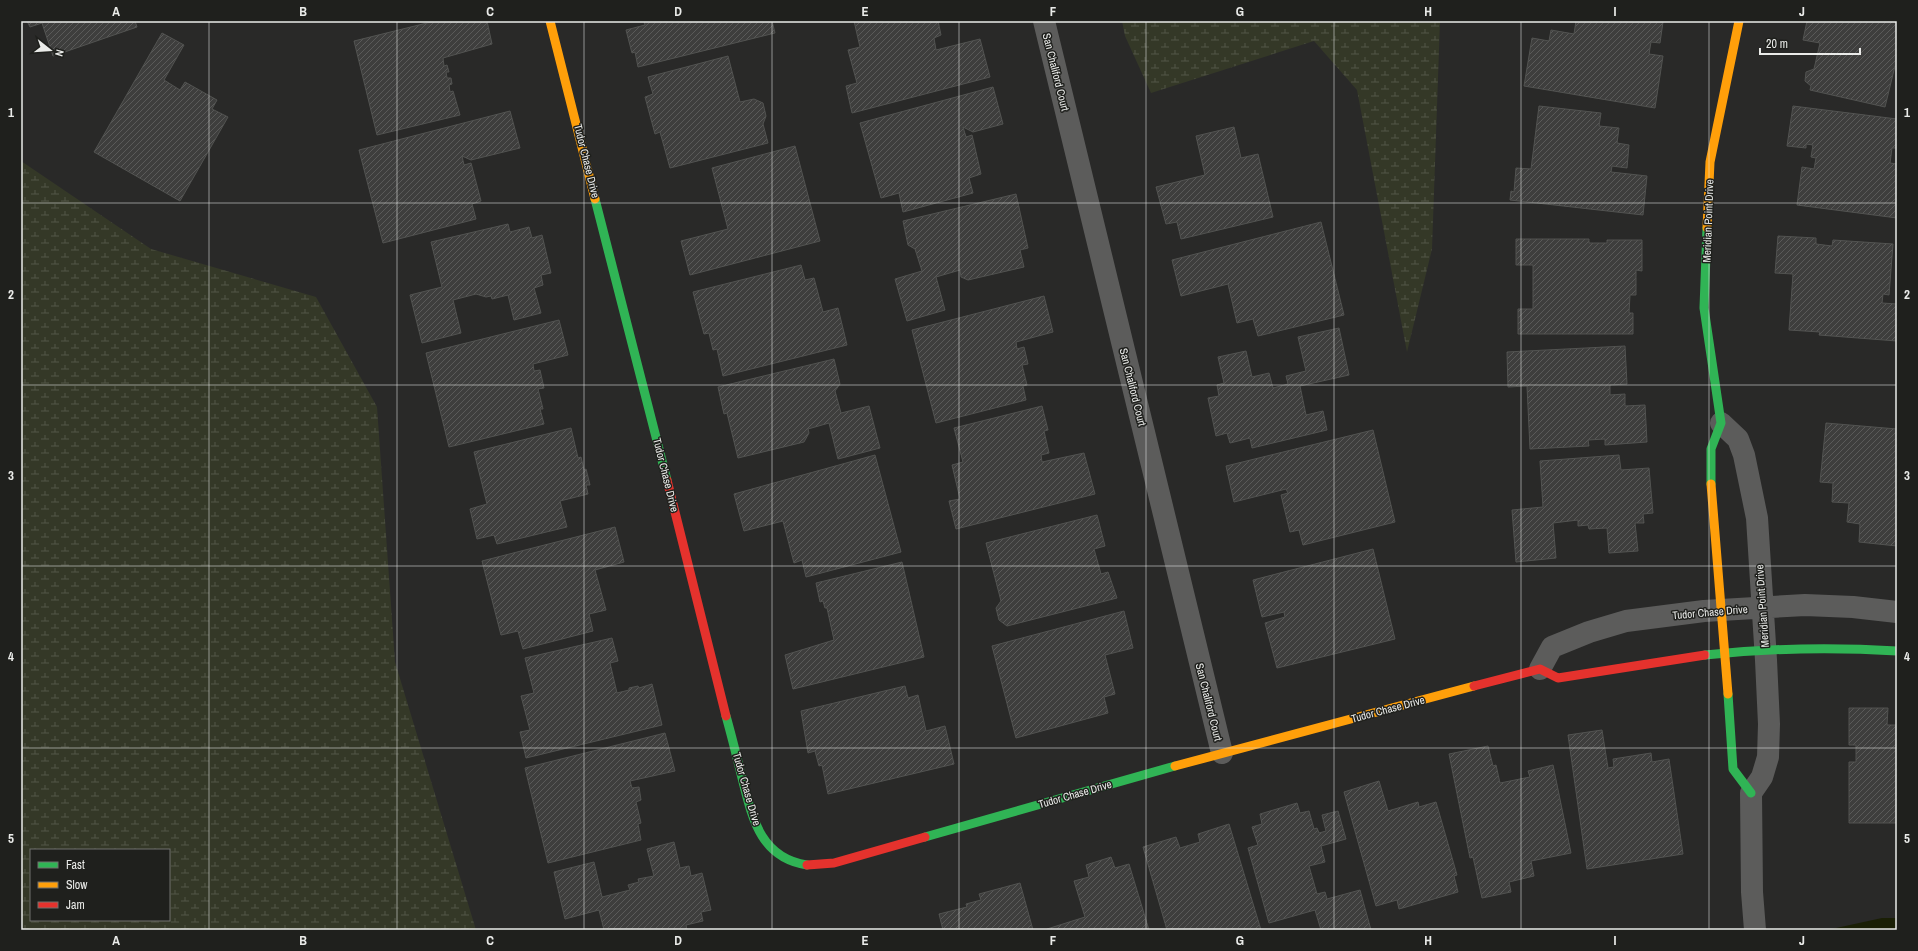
<svg xmlns="http://www.w3.org/2000/svg" width="1918" height="951" font-family="'Archivo Narrow',sans-serif">
	<defs>
		<pattern id="wetland-marsh" width="20" height="14" patternUnits="userSpaceOnUse"><rect width="20" height="14" fill="#343827"/><path d="M1 5h8M5 5V1M11 12h8M15 12V8" fill="none" stroke="#525546"/></pattern>
		<pattern id="building-hatch" width="6" height="6" patternUnits="userSpaceOnUse"><rect width="6" height="6" fill="#3e3e3d"/><path d="M-1 1l2-2M0 6l6-6M5 7l2-2" fill="none" stroke="#5a5a59"/></pattern>
	</defs>
	<rect width="100%" height="100%" fill="#292928"/>
	<path fill="url(#wetland-marsh)" fill-rule="evenodd" d="M1122 21H1440L1432 249 1407 352 1357 90 1314 41 1151 93 1125 36Z
		M21 161 151 249 316 297 377 407 395 662 476 930H21ZM31 850H169V920H31Z"/>
	<path fill="#1a1f05" d="M1882 918H1897V930H1827Z"/>
	<path fill="url(#building-hatch)" stroke="#525351" d="M27 21H135L137 27 53 56 42 23 30 27Z
		M435 21H487L492 44 443 58 444 66 447 65 449 72H446L447 78H451L452 84 449 85 450 92 453 91 460 115 377 135 354 41Z
		M644 21H772L775 33 638 67 635 52 632 53 626 30 645 25Z
		M854 21H938L941 35 934 38 936 50 980 39 990 77 852 113 846 86 857 83 848 50 860 47Z
		M1576 21 1663 22 1660 43 1651 42 1649 54 1663 56 1655 108 1524 86 1532 38 1549 41 1551 30 1574 34Z
		M1807 21H1897V67L1895 66 1885 107 1810 90 1811 86 1805 81 1806 72 1814 69 1820 43 1803 40Z
		M162 33 184 45 164 80 180 90 185 82 217 100 212 109 228 117 180 201 94 152Z
		M728 56 740 102 754 99 763 103 766 116 763 124 768 143 670 168 660 132 655 134 645 97 653 94 648 77Z
		M993 87 1003 124 973 132 963 127 966 137 972 135 981 174 969 178 973 193 903 212 899 193 881 198 860 123Z
		M1539 106 1601 113 1599 126 1619 128 1617 143 1629 145 1627 168 1612 166 1611 172 1647 176 1643 215 1510 200 1511 191 1514 192 1516 168 1531 169Z
		M1793 106 1897 119V148H1892L1890 163 1897 164V218L1797 205 1802 167 1814 169 1816 158 1811 157 1813 145 1806 144V148L1787 146Z
		M510 111 520 148 471 160 462 156 464 165 471 163 481 201 472 204 476 219 383 243 359 150Z
		M1234 127 1241 158 1258 154 1273 217 1181 239 1177 222 1166 224 1156 187 1205 175 1196 136Z
		M795 146 820 241 690 275 681 241 728 229 712 168Z
		M1016 194 1028 248 1020 250 1024 267 968 280 961 277 960 270 936 277 945 310 907 321 895 279 922 271 915 249 908 245 903 221Z
		M1321 222 1344 315 1258 336 1253 319 1237 323 1228 284 1181 296 1172 260Z
		M508 224 510 232 529 227 532 238 542 235 551 273 541 275 543 285 534 288 541 313 514 320 508 295 492 299 491 296 486 297 476 294 453 300 461 333 422 343 410 295 442 287 431 242Z
		M1778 236 1816 238V244L1832 246 1833 240 1893 244 1889 295 1883 294 1882 303 1897 304V341L1819 335 1820 332 1789 330 1793 274 1775 273Z
		M1516 239H1589V243H1607V240H1642V271L1636 270V295H1630L1629 313H1633V334H1518V309H1533V265H1516Z
		M801 265 805 280 814 278 823 312 838 308 847 345 723 376 717 349 713 350 709 333 704 334 693 292Z
		M1044 296 1053 332 1016 342 1017 349 1024 347 1028 364 1022 365 1027 385 1023 386 1026 400 936 423 912 330Z
		M559 320 568 355 533 364 534 371 540 370 544 388 538 389 543 409H540L544 424 449 447 426 353Z
		M1339 328 1349 375 1300 386 1306 415 1323 411 1327 430 1252 448 1250 438 1230 443 1227 433 1216 436 1208 398 1219 396 1217 385 1224 383 1218 357 1246 351 1252 377 1269 373 1273 388 1288 384 1286 376 1306 371 1298 337Z
		M1625 346 1627 384 1610 385V395L1625 394V406L1645 405 1647 442 1605 445V439L1588 440 1589 446 1530 449 1527 386 1508 387 1507 352Z
		M834 359 840 384 835 391 841 413 869 406 880 448 838 459 829 423 808 429 809 433 804 442 738 458 727 413 724 414 718 387Z
		M1042 406 1048 430 1044 431 1049 453 1041 455 1042 462 1084 453 1095 494 956 529 949 501 960 499 952 465 963 462 954 428Z
		M1826 423 1897 429V546L1859 542 1860 524 1847 522 1849 503 1832 502 1833 483 1820 482Z
		M571 428 578 458 581 457 584 470 586 469 590 485H586L588 494 560 501 567 527 497 544 494 535 477 539 470 509 487 504 474 452Z
		M1373 430 1395 522 1303 545 1299 530 1290 532 1281 495 1288 493 1286 489 1234 502 1226 466Z
		M875 455 901 552 806 577 802 560 794 563 783 521 744 531 734 494Z
		M1619 455 1621 470 1649 468 1653 513 1643 514 1644 523H1635L1638 551 1609 553 1607 528 1589 529 1588 525 1578 526V520L1553 523 1556 558 1516 562 1512 510 1543 507 1540 461Z
		M1097 515 1105 546 1094 549 1101 574 1108 572 1117 598 1007 626 999 620 996 608 1001 601 986 543Z
		M615 527 624 562 595 570 606 610 589 614 593 631 523 649 518 631 501 635 482 561Z
		M1373 549 1395 639 1277 668 1265 623 1285 617 1284 612 1262 617 1253 580Z
		M902 562 924 657 793 689 785 655 834 640 827 608H825L823 601 820 602 816 583Z
		M1124 611 1133 648 1105 655 1115 694 1104 697 1108 713 1016 738 992 646Z
		M612 638 618 661 610 663 617 693 629 690V688L638 686 639 688 652 684 662 725 526 758 520 732 530 730 521 696 534 693 525 658Z
		M905 686 908 698 918 695 926 731 945 726 954 764 828 794 822 765 819 766 815 751 808 753 801 711Z
		M1849 708H1888L1887 725H1897V823H1849V762H1856V745H1849Z
		M1602 730 1608 768 1614 767 1613 759 1651 753 1652 762 1669 759 1683 854 1587 869 1568 735Z
		M665 733 675 771 630 781 632 788 639 787 641 800 636 802 641 823 638 824 641 840 548 863 525 768Z
		M1488 746 1493 766 1496 765 1500 783 1530 777 1528 771 1553 765 1571 853 1531 861 1534 876 1509 882 1511 892 1482 898 1473 857 1470 858 1449 754Z
		M1379 781 1388 811 1418 802 1419 807 1436 802 1457 875 1454 876 1458 892 1399 909 1397 900 1376 906 1344 792Z
		M1297 803 1300 813 1309 811 1314 829 1317 828 1319 833 1326 831 1322 815 1338 811 1346 839 1321 846 1325 862 1309 866 1317 894 1325 892 1327 899 1360 890 1371 930H1321L1315 910 1269 923 1248 848 1258 845 1252 827 1262 824 1260 814Z
		M1229 824 1261 930H1167L1143 847 1176 837 1180 848 1200 842 1198 834Z
		M674 842 680 868 689 866 691 876 702 873 711 910 701 912 703 921 686 925 687 930H604L599 910 565 919 554 872 594 862 602 897 630 890 628 885 639 882 638 879 654 876 647 849Z
		M1111 857 1115 868 1129 864 1149 930H1047V929L1085 917 1074 881 1089 877 1086 865Z
		M1020 883 1033 930H943L939 914 967 907 966 904 981 900 979 894Z"/>
	<g fill="none" stroke-linecap="round" stroke-linejoin="round">
		<path stroke="#5c5c5b" stroke-width="22" d="M1044 21 1222 753
			M1721 423 1738 439 1744 455 1757 518 1766 660 1769 724 1768 757 1762 777 1751 793 1752 892 1755 930
			M1540 669 1552 647 1589 632 1626 621 1704 611 1805 605 1853 607 1897 612"/>
		<path stroke="#30b455" stroke-width="9" d="M595 199 667 480
			M1707 228 1704 308 1721 423 1711 449V484
			M1705 655C1771 648 1831 647 1897 651
			M1728 694 1733 769 1751 793
			M726 716C732 737 737 758 742 778 752 817 760 858 807 865
			M925 837 1175 766"/>
		<path stroke="#ff9f0a" stroke-width="9" d="M550 21 595 199
			M1707 228 1710 162 1739 21
			M1711 484 1728 694
			M1175 766 1474 686"/>
		<path stroke="#e5322d" stroke-width="9" d="M667 480 726 716
			M1474 686 1540 669 1558 678 1705 655
			M807 865 834 863 925 837"/>
	</g>
	<path fill="none" stroke="#eaebe9" stroke-width="1" stroke-opacity="0.55" d="M209 21V930M397 21V930M584 21V930M772 21V930M959 21V930M1146 21V930M1334 21V930M1521 21V930M1709 21V930M21 203H1897M21 385H1897M21 566H1897M21 748H1897"/>
	<g text-anchor="middle" stroke-width="3" stroke-linejoin="round" paint-order="stroke">
		<g font-size="11" fill="#eaebe9" stroke="#1f201d">
			<text transform="translate(1056 72) rotate(76)" y="4">San Chaliford Court</text>
			<text transform="translate(587 161) rotate(76)" y="4">Tudor Chase Drive</text>
			<text transform="translate(1708 221) rotate(-88)" y="4">Meridian Point Drive</text>
			<text transform="translate(1133 387) rotate(76)" y="4">San Chaliford Court</text>
			<text transform="translate(666 475) rotate(76)" y="4">Tudor Chase Drive</text>
			<text transform="translate(1762 606) rotate(-94)" y="4">Meridian Point Drive</text>
			<text transform="translate(1710 612) rotate(-5)" y="4">Tudor Chase Drive</text>
			<text transform="translate(1209 702) rotate(76)" y="4">San Chaliford Court</text>
			<text transform="translate(1388 709) rotate(-15)" y="4">Tudor Chase Drive</text>
			<text transform="translate(747 789) rotate(74)" y="4">Tudor Chase Drive</text>
			<text transform="translate(1075 794) rotate(-16)" y="4">Tudor Chase Drive</text>
		</g>
	</g>
	<rect width="1918" height="951" fill="none" stroke="#1f201d" stroke-width="44"/>
	<rect x="30" y="849" width="140" height="72" fill="#1f201d" stroke="#70716f"/>
	<rect x="38" y="862" width="20" height="6" fill="#30b455" stroke="#70716f"/>
	<text x="66" y="869" font-size="12" fill="#eaebe9">Fast</text>
	<rect x="38" y="882" width="20" height="6" fill="#ff9f0a" stroke="#70716f"/>
	<text x="66" y="889" font-size="12" fill="#eaebe9">Slow</text>
	<rect x="38" y="902" width="20" height="6" fill="#e5322d" stroke="#70716f"/>
	<text x="66" y="909" font-size="12" fill="#eaebe9">Jam</text>
	<g transform="translate(50 50) rotate(107)" stroke="#1f201d" stroke-width="3" paint-order="stroke">
	<path d="M0-3L7 15L0 10L-7 15Z" fill="#eaebe9"/>
	<text y="-6" font-size="11" font-weight="bold" text-anchor="middle" fill="#eaebe9">N</text>
	</g>
	<path d="M1760 48v6h100v-6" fill="none" stroke="#eaebe9" stroke-width="2"/>
	<text x="1766" y="48" font-size="12" fill="#eaebe9" stroke="#1f201d" stroke-width="3" paint-order="stroke">20 m</text>
	<rect x="22" y="22" width="1874" height="907" fill="none" stroke="#eaebe9" stroke-width="1.5"/>
	<g font-size="13" text-anchor="middle" font-weight="bold" fill="#eaebe9">
		<text x="116" y="16">A</text>
		<text x="303" y="16">B</text>
		<text x="490" y="16">C</text>
		<text x="678" y="16">D</text>
		<text x="865" y="16">E</text>
		<text x="1053" y="16">F</text>
		<text x="1240" y="16">G</text>
		<text x="1428" y="16">H</text>
		<text x="1615" y="16">I</text>
		<text x="1802" y="16">J</text>
		<text x="11" y="117">1</text>
		<text x="1907" y="117">1</text>
		<text x="11" y="299">2</text>
		<text x="1907" y="299">2</text>
		<text x="11" y="480">3</text>
		<text x="1907" y="480">3</text>
		<text x="11" y="661">4</text>
		<text x="1907" y="661">4</text>
		<text x="11" y="843">5</text>
		<text x="1907" y="843">5</text>
		<text x="116" y="945">A</text>
		<text x="303" y="945">B</text>
		<text x="490" y="945">C</text>
		<text x="678" y="945">D</text>
		<text x="865" y="945">E</text>
		<text x="1053" y="945">F</text>
		<text x="1240" y="945">G</text>
		<text x="1428" y="945">H</text>
		<text x="1615" y="945">I</text>
		<text x="1802" y="945">J</text>
	</g>
</svg>
